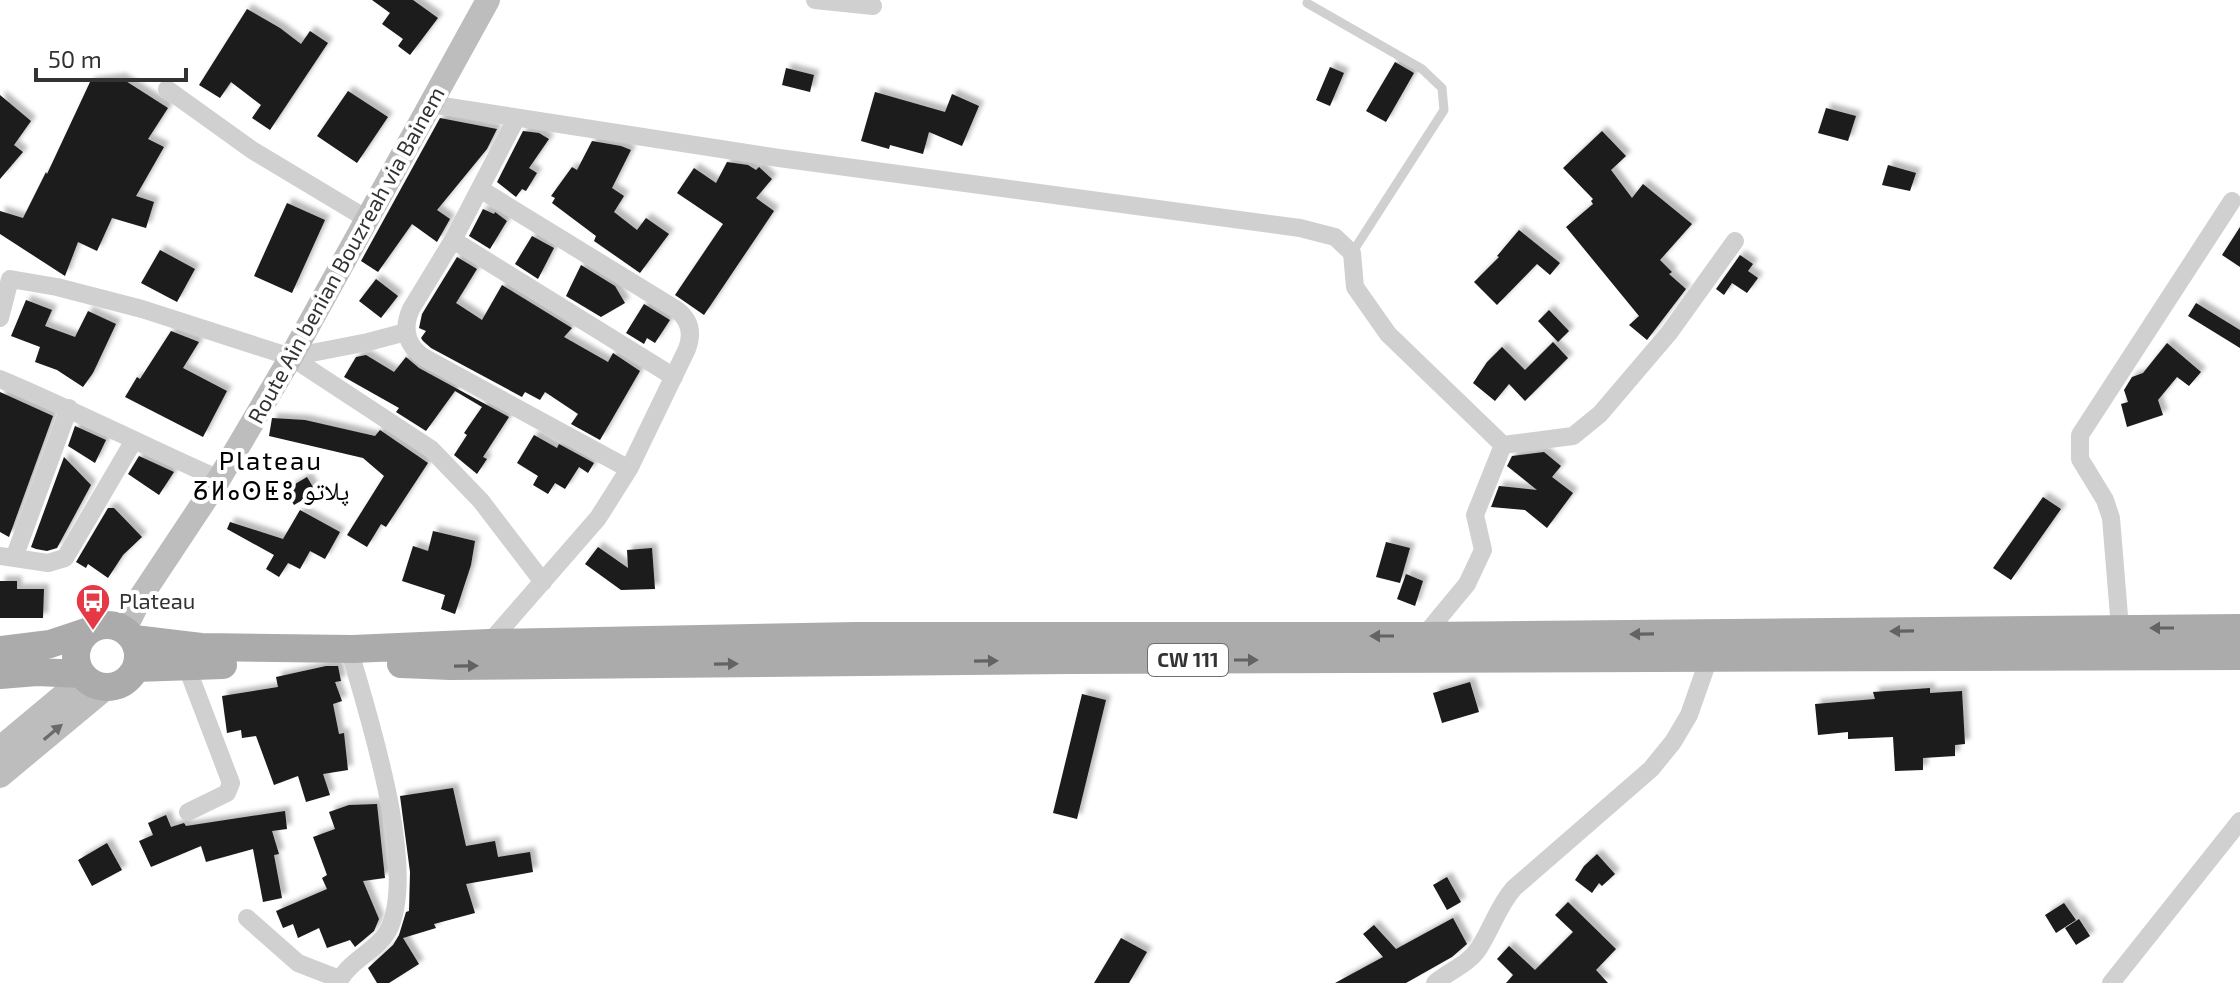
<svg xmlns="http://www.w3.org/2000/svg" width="2240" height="983" font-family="'Exo 2','Noto Naskh Arabic','Noto Sans Tifinagh',sans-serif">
	<defs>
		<filter id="shadow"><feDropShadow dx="5" dy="-5" stdDeviation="2" flood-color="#0004"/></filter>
	</defs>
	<rect width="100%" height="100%" fill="#fff"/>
	<path fill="#1a1a1a" filter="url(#shadow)" d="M372 0H413L438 18 410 55 398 46 403 39 382 24 390 13Z
		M247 9 280 28 301 44 310 31 328 43 270 130 252 118 261 105 231 82 220 98 199 85Z
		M1395 62 1414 73 1386 122 1366 111Z
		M1330 67 1344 73 1330 106 1316 100Z
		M786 68 814 75 810 92 782 85Z
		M121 78 168 108 148 139 164 147 136 196 154 202 146 228 112 218 97 251 78 242 65 276 0 234V211L23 218 46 172 47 174 90 82Z
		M348 91 388 117 357 163 317 136Z
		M875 92 945 112 952 94 979 106 962 146 929 132 923 154 890 145 889 149 861 141Z
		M0 95 31 121 14 145 23 152 0 179Z
		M1826 108 1856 116 1848 141 1818 133Z
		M440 118 497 129 487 149 437 210 450 219 437 242 412 224 378 272 361 261Z
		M523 131 539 133 549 139 529 168 537 173 526 191 522 189 516 197 497 182Z
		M1602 131 1626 156 1611 170 1632 198 1643 184 1692 224 1660 260 1672 272 1669 274 1686 289 1647 340 1629 325 1639 316 1566 227 1593 204 1591 201 1593 199 1563 168Z
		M592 141 621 146 631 150 612 188 624 196 614 212 637 230 646 218 669 234 640 273 594 241 596 236 552 203 555 198 551 196 572 167 577 170Z
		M727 162 748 165 756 170 759 167 772 179 756 198 774 211 704 315 675 295 723 224 677 193 694 168 716 183Z
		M1888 165 1916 173 1910 191 1882 185Z
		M287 203 325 220 292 293 254 276Z
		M483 209 494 214 495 212 507 221 490 249 469 236Z
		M2240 227V267L2222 255Z
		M1519 230 1560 263 1550 275 1537 264 1497 305 1474 282 1499 257 1497 256Z
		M532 236 554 248 538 279 515 264Z
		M160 250 195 269 177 302 141 283Z
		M1740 255 1753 264 1748 271 1758 278 1747 293 1732 283 1724 295 1716 289Z
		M457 257 477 269 456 303 482 320 502 285 572 328 564 337 608 362 613 353 640 371 600 440 571 424 578 414 545 392 540 400 525 392 522 397 431 348 423 341 421 338 426 331 419 328 422 314Z
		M581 265 615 286 625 303 601 317 566 296Z
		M376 279 398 296 381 318 359 301Z
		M26 300 52 310 45 326 75 337 88 311 116 324 93 373 83 387 57 370 35 362 40 347 11 336Z
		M2196 303 2240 330V348L2188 316Z
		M644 304 670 320 655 343 647 338 644 344 626 333Z
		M1549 310 1569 331 1558 342 1538 321Z
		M171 331 199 342 183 368 227 391 203 437 125 397 137 377 140 379Z
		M1553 342 1568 358 1525 401 1509 384 1495 401 1473 383 1487 362 1502 347 1525 370Z
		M2167 343 2201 372 2189 386 2177 377 2158 400 2163 415 2127 427 2121 404 2128 402 2124 390 2132 377 2143 373Z
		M366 355 394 372 406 357 419 368 509 417 483 457 487 459 477 474 454 455 467 435 464 433 482 407 455 391 426 431 396 412 399 408 344 377 356 357Z
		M0 392 53 416 9 537 0 532Z
		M272 418 305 420 375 436 380 430 428 463 386 527 381 524 367 547 347 535 384 476 363 458 269 436Z
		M75 426 106 440 95 463 68 446Z
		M534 435 557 448 559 444 594 463 588 473 579 467 565 489 555 483 548 494 533 485 538 476 517 463Z
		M1544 452 1561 466 1552 477 1573 493 1547 528 1525 510 1491 507 1499 486 1537 490 1507 466 1512 456Z
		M139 456 174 472 159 495 128 474Z
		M64 457 91 485 57 548 47 551 36 549 31 547Z
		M307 477 316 492 294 505 285 490Z
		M2043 497 2061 509 2011 580 1993 568Z
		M108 508H114L142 537 123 555 108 578 88 564 86 568 76 562Z
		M300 510 340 532 325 559 310 551 300 569 288 563 279 577 266 569 274 555 227 529 230 522 283 539Z
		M433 531 475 541 471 565 455 614 441 609 445 595 402 581 413 546 428 551Z
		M1386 542 1410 548 1400 583 1376 577Z
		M598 547 628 568 627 550 652 548 655 589 621 590 585 564Z
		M1406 574 1423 581 1415 606 1397 599Z
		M0 581H17V589H44L43 618H0Z
		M326 666H338L341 681 335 682 342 701 333 704 339 734 344 733 348 770 323 774 330 795 306 802 298 776 274 785 256 736 242 738 241 730 227 733 222 696 278 687 276 677Z
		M1470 682 1479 712 1442 723 1433 693Z
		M1930 688V693L1962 691 1965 744 1955 745V756L1923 758V770L1895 771 1893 737 1848 739V732L1818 735 1815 704 1875 699 1873 692Z
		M1082 694 1106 700 1077 819 1053 813Z
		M453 788 466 846 495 841 498 857 530 852 533 872 466 884 475 913 434 924 436 928 403 938 419 964 389 983H377L368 968 393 945 399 935 406 912 409 911 410 872 400 796Z
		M377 804 385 878 363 881 379 919 374 931 355 947 350 940 327 948 319 928 298 938 293 924 283 928 276 911 327 889 322 878 327 875 313 837 335 829 329 812 349 805Z
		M285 811 287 829 272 831 279 854 274 855 282 898 263 902 253 849 206 862 201 846 151 867 139 841 153 835 148 823 166 815 171 827 184 823 186 826Z
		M107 843 122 870 92 886 78 860Z
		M1597 854 1615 874 1602 886 1599 883 1592 893 1575 880 1584 866Z
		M1447 877 1461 902 1447 910 1433 885Z
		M1568 902 1616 949 1596 970 1608 983H1506L1513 975 1497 959 1509 946 1535 970 1573 932 1555 915Z
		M2064 903 2076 920 2056 933 2045 915Z
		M1453 918 1467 944 1452 957 1406 983H1335L1383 957 1363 934 1374 925 1396 949Z
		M2079 919 2090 936 2076 945 2065 928Z
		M1121 938 1147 952 1129 983H1094Z"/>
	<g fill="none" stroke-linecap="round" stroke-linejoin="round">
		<path stroke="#d0d0d0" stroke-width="9" d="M1307 3 1422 69 1442 88 1444 110 1352 253"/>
		<path stroke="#d0d0d0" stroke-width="18" d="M815 0 873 6
			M167 89 252 150 367 219
			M430 104 779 158 1300 228 1335 237 1352 253 1355 287 1388 334 1503 445 1475 515 1483 550 1467 584 1424 636
			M480 189 677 310C690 320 693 333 687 349L629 469
			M453 240 674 377
			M0 318 10 279 57 287 142 309 291 357 431 449 481 501 543 582
			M291 357 368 342 406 332
			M0 379C74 410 146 447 219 479
			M1503 445 1573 436 1600 414 1669 333 1735 241
			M0 556 48 563 65 558 133 442
			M14 558 69 408
			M2120 628 2111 518 2105 500 2080 459V435L2232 201
			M489 643 598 518 629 469 425 358C406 346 402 329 411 309L453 240 516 119
			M186 665 231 783 227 793 188 812
			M247 918 298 963 339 979
			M338 983C350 959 376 952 388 931 418 872 371 725 353 662
			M1435 983C1449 971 1469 964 1479 948 1492 928 1498 906 1514 888L1651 769 1673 742 1689 715 1709 658
			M2111 983 2240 821"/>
		<path stroke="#bdbdbd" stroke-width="24" d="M125 629 142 595 219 479 291 357 488 0
			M0 748 84 678
			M0 776 107 687"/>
		<path stroke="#ababab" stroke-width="28" d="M76 656a31 31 0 1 1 62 0a31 31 0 1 1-62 0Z
			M134 639 201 647 353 649 489 643 856 636H1424L2240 628
			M0 650 50 644 86 632
			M401 664 450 666 1070 660 2240 656
			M136 668 223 665
			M0 675 37 672 81 674"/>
	</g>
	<defs><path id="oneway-solid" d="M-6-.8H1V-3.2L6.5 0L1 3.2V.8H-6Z" transform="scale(2)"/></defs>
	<g fill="#636363">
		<use href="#oneway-solid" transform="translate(2162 628) rotate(180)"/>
		<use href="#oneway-solid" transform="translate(1902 631) rotate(179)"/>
		<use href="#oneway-solid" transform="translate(1642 634) rotate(179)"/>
		<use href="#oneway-solid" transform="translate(1382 636) rotate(-180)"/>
		<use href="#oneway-solid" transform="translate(1246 660)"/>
		<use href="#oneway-solid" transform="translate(986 661) rotate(-1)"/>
		<use href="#oneway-solid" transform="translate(726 664) rotate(-1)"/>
		<use href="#oneway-solid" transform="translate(466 666) rotate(-1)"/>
	</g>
	<use fill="#6a6a6a" href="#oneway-solid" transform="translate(53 732) rotate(-40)"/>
	<defs>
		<symbol id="bus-pin" viewBox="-11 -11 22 30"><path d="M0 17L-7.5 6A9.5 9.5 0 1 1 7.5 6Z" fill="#e63946" stroke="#fff"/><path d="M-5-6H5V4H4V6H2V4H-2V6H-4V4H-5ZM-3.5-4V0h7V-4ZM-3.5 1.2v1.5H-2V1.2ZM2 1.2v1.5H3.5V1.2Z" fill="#fff"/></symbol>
	</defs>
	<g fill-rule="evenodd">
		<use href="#bus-pin" x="73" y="581" width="40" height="54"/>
	</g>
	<g text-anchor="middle" stroke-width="8" stroke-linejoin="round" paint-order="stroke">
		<rect fill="#fff" stroke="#707070" stroke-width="2" x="1148" y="644" width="80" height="32" rx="6"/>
		<g font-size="20" font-weight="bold" fill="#333">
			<text x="1188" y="667">CW 111</text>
		</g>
		<g font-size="22" fill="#333" stroke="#fff">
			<text transform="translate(346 255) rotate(-61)" y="8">Route Ain benian Bouzreah via Bainem</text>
		</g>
		<g font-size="22" fill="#333" stroke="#fff" text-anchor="start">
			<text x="119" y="609">Plateau</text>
		</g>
		<g font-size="26" letter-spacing="2" fill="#000" stroke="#fff">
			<text x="271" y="470">Plateau<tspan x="271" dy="30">ⵒⵍⴰⵙⵟⵓ پلاتو</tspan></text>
		</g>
	</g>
	<path d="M36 68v12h150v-12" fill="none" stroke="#333333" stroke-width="4"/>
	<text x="48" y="68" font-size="24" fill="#333333" stroke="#ffffff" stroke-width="6" paint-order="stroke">50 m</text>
</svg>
